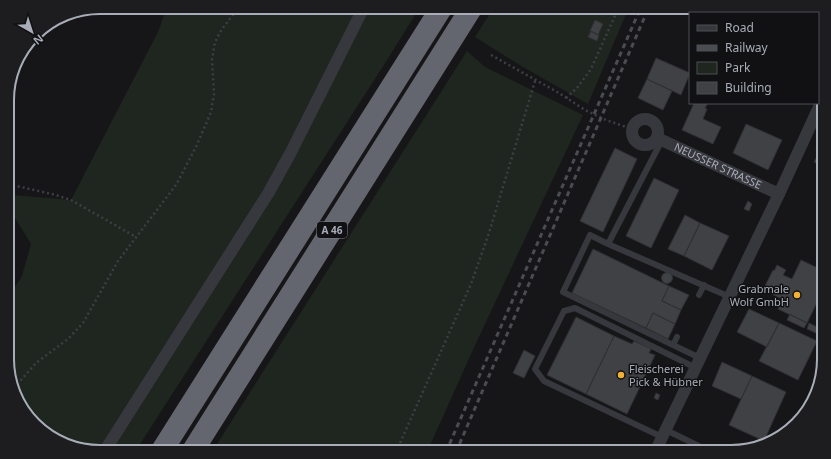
<svg xmlns="http://www.w3.org/2000/svg" width="831" height="459" font-family="'Noto Sans',sans-serif">
	<rect width="100%" height="100%" fill="#161618"/>
	<path fill="#1e261f" d="M167 7H420L389 57 135 452H100L54 440 23 410 8 371V298L22 276 31 244 9 208 12 195 71 200 158 32Z
		M494 7H629L588 104 523 67 475 37Z
		M467 51 485 67 583 115 477 341 427 452H212Z"/>
	<path fill="#404145" stroke="#303034" d="M595 20 603 24 598 35 590 31Z
		M591 31 599 35 597 41 588 37Z
		M656 58 690 73 681 95 647 79Z
		M647 79 672 91 663 110 638 98Z
		M694 103H708L705 108 707 109 703 119 721 127 713 144 682 130Z
		M746 124 782 140 768 170 733 153Z
		M615 148 637 159 603 232 580 221Z
		M821 149 824 151V158L820 165 814 162Z
		M654 178 679 190 651 248 626 236Z
		M748 201 752 204 749 211 744 209Z
		M685 215 700 223 684 256 668 249Z
		M700 223 729 236 712 270 684 256Z
		M593 249 669 286 662 301 681 310 675 324 653 313 646 328 572 293Z
		M801 260 824 271V288L807 323 778 309 782 299 763 290 773 270 774 271 777 265 786 270 783 275 792 279Z
		M661.5 278a5.5 5.5 0 1 1 11 0a5.5 5.5 0 1 1-11 0Z
		M669 286 689 295 681 310 662 301Z
		M749 309 779 323 767 347 737 332Z
		M653 313 675 324 668 339 646 328Z
		M790 314 807 323 804 328 787 320Z
		M576 317 614 336 586 394 547 375Z
		M779 323 817 341 798 380 759 361Z
		M809 323 823 330 820 335 807 329Z
		M614 336 632 344 634 341 651 349 649 353 655 355 627 414 586 394Z
		M524 350 535 356 524 378 513 373Z
		M722 362 752 376 741 399 712 386Z
		M752 376 786 392 764 441 729 425Z
		M656 393 660 395 658 400 654 398Z"/>
	<g fill="none" stroke-linecap="round" stroke-linejoin="round">
		<path stroke="#3d3f44" stroke-width="2.5" stroke-dasharray="2 3" stroke-linecap="butt" d="M409 7 417 12
			M491 55 559 93 585 110 606 120 632 129
			M566 98 577 88 591 69 619 7
			M8 184 56 195 71 200 136 237
			M14 388 36 363 68 339 83 323 118 261 176 185 196 147 211 112 214 94 212 59 215 42 222 29 239 7
			M396 452 471 284 489 233 535 81"/>
		<path stroke="#37383d" stroke-width="6" d="M716 13 719 7
			M662 140 608 244 730 297
			M608 244 590 235 563 292 700 358
			M699 295 704 285
			M673 345 677 337
			M666 430 711 452
			M662 437 544 381 535 369 564 311 575 308 696 368"/>
		<g stroke="#37383d" stroke-width="12">
			<circle cx="645" cy="132" r="13"/>
			<path id="s1" d="M657 138 779 194"/>
			<path d="M104 452 269 192 291 152 364 7"/>
			<path d="M655 452 779 194 824 96"/>
		</g>
		<path stroke="#63666e" stroke-width="22" d="M161 452 442 7
			M192 452 472 7"/>
		<path stroke="#4a4c52" stroke-width="3" stroke-dasharray="5 4" stroke-linecap="butt" d="M446 452 641 7
			M456 452 649 7"/>
	</g>
	<g fill="#f2b134" stroke="#111113" stroke-width="1.5">
		<circle cx="797" cy="295" r="4"/>
		<circle cx="621" cy="375" r="4"/>
	</g>
	<g text-anchor="middle" stroke-width="3" stroke-linejoin="round" paint-order="stroke">
		<rect fill="#111113" stroke="#7b7e86" stroke-width="1" x="317" y="222" width="30" height="16" rx="3"/>
		<g font-size="10" font-weight="bold" fill="#a8adb8">
			<text x="332" y="234">A 46</text>
		</g>
		<g font-size="11" fill="#a8adb8" stroke="#111113">
			<text dy="4" stroke="none"><textPath href="#s1" startOffset="67">NEUSSER STRASSE</textPath></text>
		</g>
		<g font-size="11" fill="#a8adb8" stroke="#111113" text-anchor="end">
			<text x="789" y="293">Grabmale<tspan x="789" dy="13">Wolf GmbH</tspan></text>
			<text x="629" y="373" text-anchor="start">Fleischerei<tspan x="629" dy="13">Pick &amp; Hübner</tspan></text>
		</g>
	</g>
	<path d="M0 0H831V459H0ZM100 14H731A86 86 0 0 1 817 100V359A86 86 0 0 1 731 445H100A86 86 0 0 1 14 359V100A86 86 0 0 1 100 14Z" fill="#1d1d20" fill-rule="evenodd"/>
	<path fill="none" stroke="#a8adb8" stroke-width="2" d="M100 14H731A86 86 0 0 1 817 100V359A86 86 0 0 1 731 445H100A86 86 0 0 1 14 359V100A86 86 0 0 1 100 14Z"/>
	<rect x="689" y="12" width="130" height="92" fill="#111113" stroke="#4d4f55"/>
	<rect x="697" y="25" width="20" height="6" fill="#37383d" stroke="#4d4f55"/>
	<text x="725" y="32" font-size="12" fill="#a8adb8">Road</text>
	<rect x="697" y="45" width="20" height="6" fill="#4a4c52" stroke="#4d4f55"/>
	<text x="725" y="52" font-size="12" fill="#a8adb8">Railway</text>
	<rect x="697" y="62" width="20" height="12" fill="#1e261f" stroke="#4d4f55"/>
	<text x="725" y="72" font-size="12" fill="#a8adb8">Park</text>
	<rect x="697" y="82" width="20" height="12" fill="#404145" stroke="#4d4f55"/>
	<text x="725" y="92" font-size="12" fill="#a8adb8">Building</text>
	<g transform="translate(32 32) rotate(141)" stroke="#111113" stroke-width="3" paint-order="stroke">
	<path d="M0-3L7 15L0 10L-7 15Z" fill="#a8adb8"/>
	<text y="-6" font-size="11" font-weight="bold" text-anchor="middle" fill="#a8adb8">N</text>
	</g>
</svg>
